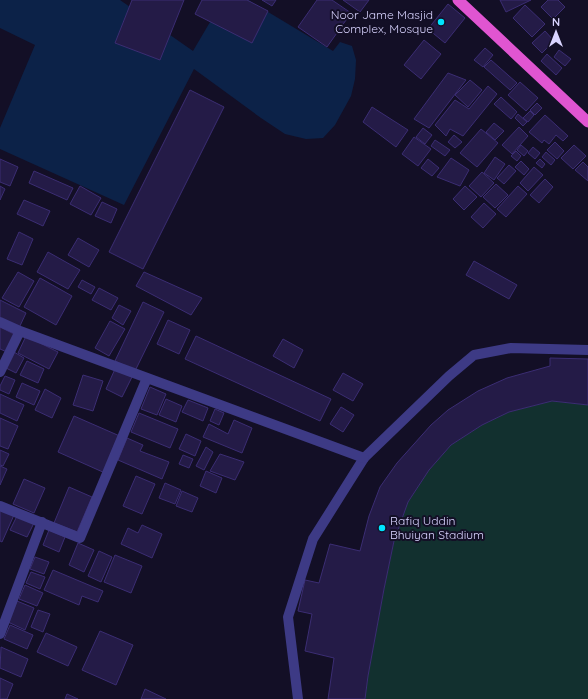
<svg xmlns="http://www.w3.org/2000/svg" width="588" height="699" font-family="Quicksand,sans-serif">
	<rect width="100%" height="100%" fill="#130f26"/>
	<path fill="#12302f" d="M552 401 588 405V699H365L368 676 384 589 394 541 408 502 429 470 451 445 482 425 509 412Z"/>
	<path fill="#0c2248" d="M0 0H120L193 51 223 0H248L333 51 340 42 352 46 356 60 355 79 351 96 335 125 323 138 306 139 285 134 261 118 194 69 124 205 0 149V128L35 45 0 28Z"/>
	<path fill="#241b47" stroke="#3b2d73" d="M132 0H184L160 60 115 43Z
		M202 0H247L268 11 252 43 195 14Z
		M262 0H276L272 6Z
		M317 0H332L351 13 327 47 298 27Z
		M343 0H369L360 12Z
		M500 0H531L506 12Z
		M548 0H558L565 7 553 19 541 7Z
		M448 4 465 18 445 43 428 29Z
		M525 5 545 24 532 37 513 18Z
		M545 31 554 41 542 53 532 43Z
		M424 40 441 54 421 79 404 65Z
		M485 48 493 55 483 67 474 60Z
		M559 50 571 59 565 66 554 57Z
		M547 54 562 68 556 75 541 61Z
		M491 60 517 83 510 90 484 67Z
		M448 73 466 80 429 128 414 119Z
		M470 80 482 90 468 107 455 95Z
		M520 82 538 98 526 111 508 95Z
		M488 86 497 94 463 136 450 129 446 136 435 125 455 100 469 109Z
		M190 90 224 107 143 269 109 252Z
		M501 97 517 112 511 119 494 104Z
		M537 103 542 108 535 115 530 110Z
		M372 107 408 130 396 147 363 122Z
		M530 111 534 115 528 122 523 118Z
		M518 114 527 122 523 126 515 118Z
		M545 115 568 136 563 141 556 135 549 144 544 140 542 143 529 132Z
		M494 123 504 131 495 140 486 132Z
		M519 127 528 136 512 154 502 145Z
		M423 128 432 135 425 144 416 137Z
		M481 129 498 143 477 167 460 153Z
		M454 135 462 142 455 148 448 142Z
		M414 137 431 149 418 166 402 154Z
		M435 140 450 150 445 156 431 146Z
		M555 142 564 151 557 159 547 150Z
		M521 145 528 151 524 156 517 150Z
		M574 145 586 156 573 169 561 158Z
		M533 147 540 153 535 159 528 153Z
		M516 151 521 156 517 161 511 156Z
		M546 152 555 160 551 165 542 157Z
		M495 157 505 164 494 180 484 173Z
		M451 158 469 170 460 186 437 177Z
		M0 159 18 167 10 186 0 182Z
		M428 159 439 168 432 176 421 168Z
		M540 159 545 164 542 168 536 163Z
		M521 161 529 169 524 175 515 167Z
		M583 162 588 167V181L575 170Z
		M509 165 516 171 504 184 497 178Z
		M534 167 543 175 528 191 520 183Z
		M34 171 73 188 67 200 29 183Z
		M482 172 494 183 481 197 469 186Z
		M545 179 553 187 539 203 530 195Z
		M496 184 508 195 495 208 483 197Z
		M0 186 5 189 0 200Z
		M80 186 101 198 91 215 70 204Z
		M465 186 477 197 464 210 453 199Z
		M518 186 527 194 506 217 497 209Z
		M24 200 50 211 43 226 17 214Z
		M102 202 117 209 111 223 95 216Z
		M484 203 496 214 483 228 471 217Z
		M19 232 33 239 22 265 7 259Z
		M78 238 99 250 89 267 68 255Z
		M48 252 80 270 68 289 37 272Z
		M474 261 517 285 509 299 466 275Z
		M18 272 34 281 19 307 2 298Z
		M144 272 202 298 191 315 136 286Z
		M40 278 72 296 56 325 24 307Z
		M82 280 95 287 91 294 78 287Z
		M99 288 118 298 111 310 92 300Z
		M0 300 26 313 19 328 0 318Z
		M143 302 164 312 135 371 115 361Z
		M119 305 131 311 123 325 112 318Z
		M168 320 190 330 179 354 157 344Z
		M110 321 125 329 109 356 95 348Z
		M0 327 16 335 7 352 0 349Z
		M26 336 58 352 49 369 18 353Z
		M196 336 331 399 320 421 185 359Z
		M283 339 303 350 294 368 273 356Z
		M14 352 24 358 16 373 6 368Z
		M550 358 588 359V405L552 401 509 412 482 425 451 445 429 470 408 502 394 541 384 589 368 676 365 699H328L334 658 305 651 312 614 298 611 305 580 319 583 330 544 360 551 369 516 380 487 397 463 431 425 448 410 478 391 507 378 550 366Z
		M27 361 44 369 38 383 20 375Z
		M115 369 132 377 122 397 106 389Z
		M343 373 363 384 353 401 333 390Z
		M83 375 103 381 93 411 73 405Z
		M5 376 15 380 9 394 0 390V386Z
		M22 383 40 391 34 405 16 397Z
		M150 387 166 394 157 415 141 409Z
		M45 389 61 398 52 418 35 410Z
		M0 394 24 405 17 421 0 413Z
		M166 399 182 406 176 422 159 415Z
		M188 400 208 408 203 421 182 412Z
		M341 407 354 415 343 432 330 424Z
		M215 409 224 413 219 425 210 421Z
		M139 413 178 429 170 448 131 432Z
		M74 416 122 437 105 473 58 452Z
		M0 418 18 426 8 449 0 446Z
		M234 420 252 428 242 453 203 437 209 424 228 434Z
		M186 434 201 441 195 456 179 449Z
		M127 438 143 445 140 451 169 462 162 479 118 460Z
		M206 447 213 452 204 470 196 466Z
		M0 450 9 454 3 466 0 465Z
		M220 454 244 462 235 480 210 471Z
		M183 455 193 459 189 468 179 464Z
		M0 466 7 469 0 485Z
		M206 471 222 478 216 493 200 486Z
		M136 476 155 484 142 514 123 506Z
		M24 479 45 488 34 513 13 504Z
		M165 483 181 490 175 504 159 498Z
		M69 487 92 497 77 532 54 523Z
		M182 491 198 498 192 512 176 506Z
		M0 509 14 515 2 542 0 541Z
		M17 516 34 523 27 537 10 530Z
		M142 525 162 534 152 558 121 544 128 528 138 533Z
		M49 530 65 537 59 552 43 545Z
		M78 543 94 550 84 572 69 565Z
		M99 551 112 557 101 582 88 576Z
		M115 555 142 566 131 593 104 582Z
		M35 557 49 562 44 574 30 569Z
		M53 570 103 591 98 602 82 596 79 605 44 590Z
		M31 572 45 577 40 589 26 583Z
		M25 585 43 593 37 606 19 599Z
		M17 601 34 608 25 630 8 622Z
		M38 610 50 614 43 632 31 627Z
		M10 625 33 635 27 649 4 639Z
		M100 631 133 645 116 685 82 670Z
		M46 633 77 647 68 666 37 652Z
		M1 647 28 659 21 677 0 668Z
		M0 678 13 684 7 699H0Z
		M145 689 166 699H141Z
		M67 694 78 699H65Z"/>
	<g fill="none" stroke-linecap="round" stroke-linejoin="round">
		<path stroke="#3d3a85" stroke-width="10" d="M298 699 288 617 313 539 364 458 449 376 474 355 511 348 588 350"/>
		<path stroke="#3d3a85" stroke-width="10" d="M0 322 20 331 364 458
			M0 372 20 331
			M0 506 80 538 147 378
			M0 634 42 522"/>
		<path stroke="#e055d1" stroke-width="11" d="M458 0 588 122"/>
	</g>
	<g fill="#00e5ff" stroke="#130f26" stroke-width="1.5">
		<circle cx="441" cy="22" r="4"/>
		<circle cx="382" cy="528" r="4"/>
	</g>
	<g text-anchor="middle" stroke-width="4" stroke-linejoin="round" paint-order="stroke">
		<g font-size="12" fill="#d9d4ff" stroke="#130f26" text-anchor="end">
			<text x="433" y="19">Noor Jame Masjid<tspan x="433" dy="14">Complex, Mosque</tspan></text>
			<text x="390" y="525" text-anchor="start">Rafiq Uddin<tspan x="390" dy="14">Bhuiyan Stadium</tspan></text>
		</g>
	</g>
	<g transform="translate(556 32)" stroke="#130f26" stroke-width="3" paint-order="stroke">
	<path d="M0-3L7 15L0 10L-7 15Z" fill="#d9d4ff"/>
	<text y="-6" font-size="11" font-weight="bold" text-anchor="middle" fill="#d9d4ff">N</text>
	</g>
</svg>
